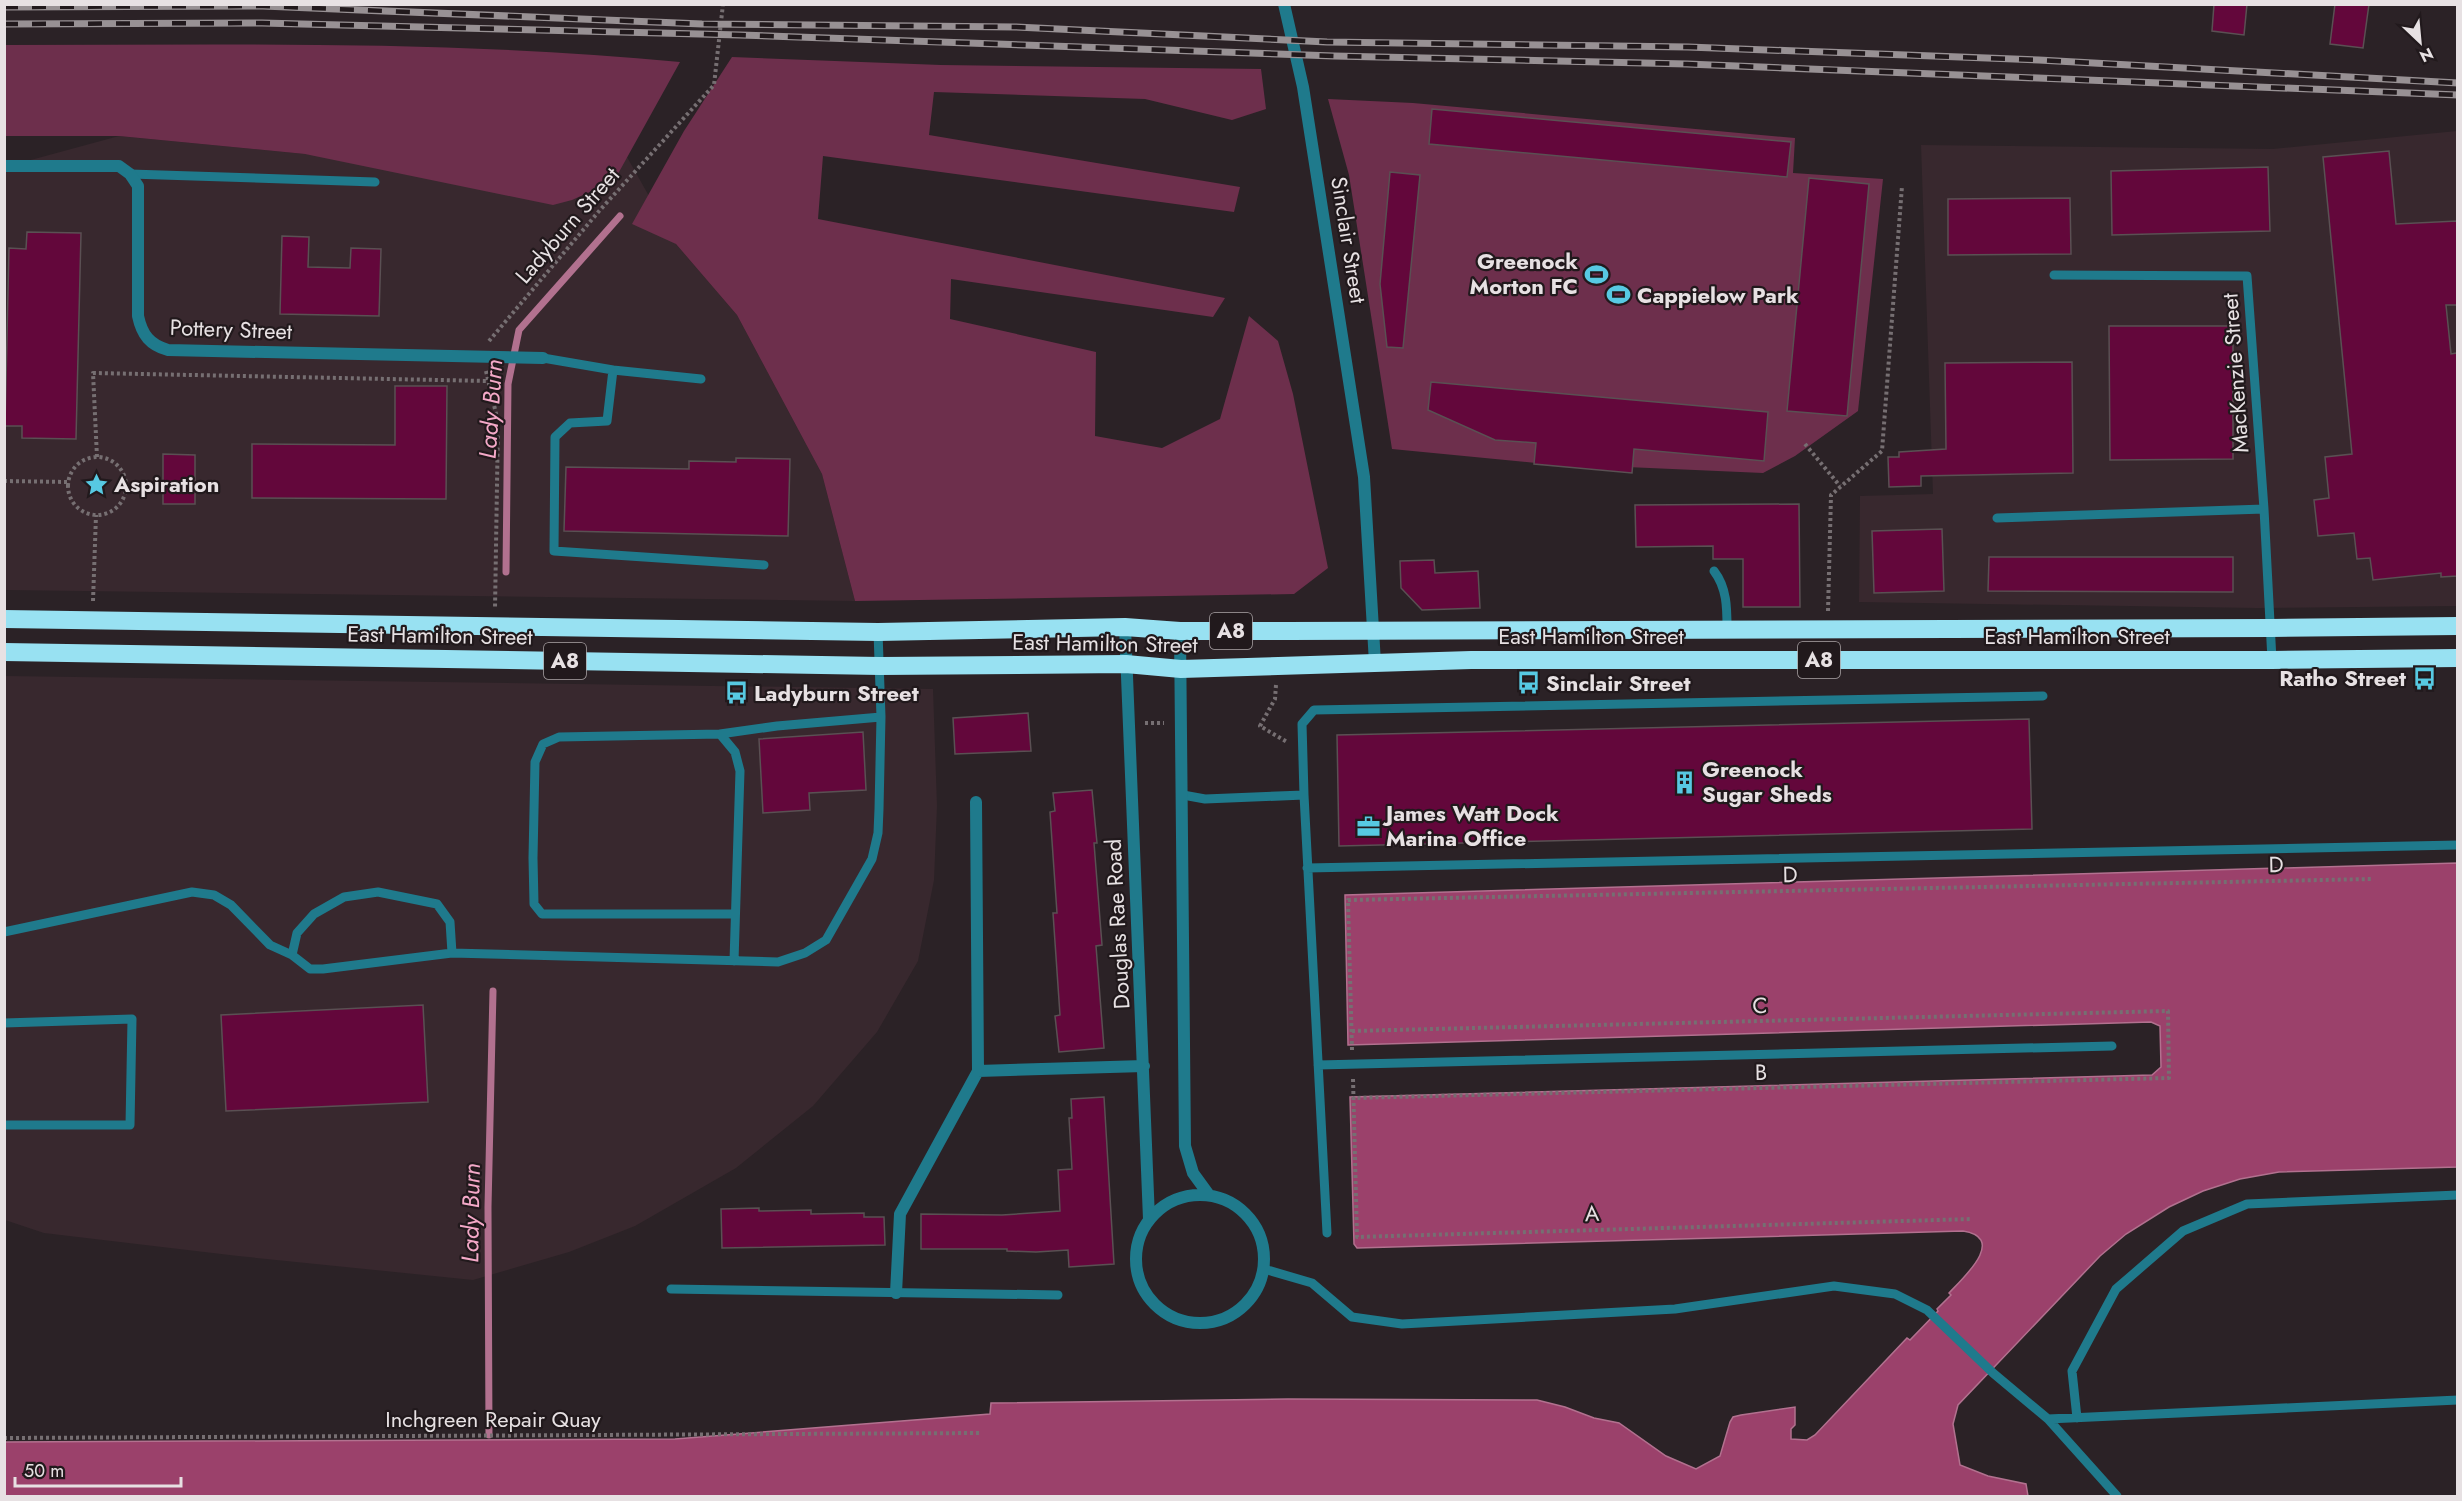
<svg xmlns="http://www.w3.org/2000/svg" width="2462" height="1501" font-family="Jost,sans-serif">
	<rect width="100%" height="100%" fill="#2b2226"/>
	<path fill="#38282e" d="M2457 131V606L2257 608 1859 602 1860 496 1933 494 1921 145 2273 149Z
		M119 136 305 154 627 157 676 244 737 315 822 474 855 601 5 590V167Z
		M5 676 933 689 937 806 934 880 918 961 877 1032 813 1106 736 1168 635 1226 569 1252 473 1280 238 1256 44 1233 5 1220Z"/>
	<path fill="#6d2f4c" d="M5 45C229 45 456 40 680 62L614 181 572 200 553 205 305 154 119 136H5Z
		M732 57 941 65 1261 69 1266 109 1232 120 1145 99 934 92 929 135 1240 187 1234 212 823 156 818 219 1225 298 1213 317 951 279 950 319 1096 352 1095 436 1162 448 1220 419 1249 316 1278 341 1293 394 1328 568 1294 594 855 601 822 474 737 315 676 244 632 224 684 131Z
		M1328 99 1413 103 1795 138 1793 173 1883 179 1858 411 1795 456 1763 473 1536 463 1392 449 1349 175Z"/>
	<path fill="#9b416b" stroke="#b2718f" stroke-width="1.5" d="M2457 863V1167L2279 1172 2240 1179 2203 1191 2169 1207 2126 1234 2100 1256 1958 1405 1953 1424 1960 1465 1988 1476 2026 1484 2028 1496H5L4 1442 675 1439 990 1414 991 1403 1288 1399 1537 1400 1565 1407 1594 1418 1619 1423 1666 1456 1696 1469 1720 1456 1730 1422 1733 1417 1741 1415 1795 1407V1425L1791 1429V1439L1807 1440 1815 1435 1907 1338 1910 1340 1938 1311 1937 1309 1951 1295 1949 1293C1962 1279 2008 1238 1963 1231L1357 1248 1354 1244 1350 1097 2152 1075 2161 1067 2160 1026 2151 1022 1348 1045 1345 895Z"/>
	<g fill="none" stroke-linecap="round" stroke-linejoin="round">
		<path stroke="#b2718f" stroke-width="7" d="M506 572 508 384 519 330 620 216
			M489 1435 488 1207 493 991"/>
	</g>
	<path fill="#63073b" stroke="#5a5053" stroke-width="1.5" d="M2214 4H2247L2244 35 2212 31Z
		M2335 4H2369L2363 48 2330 44Z
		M1432 109 1791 142 1787 177 1429 144Z
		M2389 151 2396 224 2457 221V305H2446L2451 354 2457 353V576L2441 577V573L2373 580 2370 558 2357 559 2354 533 2318 536 2314 500 2329 498 2325 457 2352 454 2323 157Z
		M2268 167 2270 231 2112 235 2111 171Z
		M1390 172 1420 175 1403 348 1387 347 1380 284Z
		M1809 178 1869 184 1847 416 1787 411Z
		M2070 198 2071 254 1948 255V199Z
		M27 232 81 233 76 439 22 438V426H5L9 248 26 249Z
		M282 236 309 237 308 267 350 268 351 248 381 249 379 316 280 314Z
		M2109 326H2233V459L2110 460Z
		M2072 362 2073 473 1921 476V486L1889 487 1888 457H1899V452L1946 449 1945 363Z
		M1431 382 1768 412 1764 461 1634 449 1632 473 1534 464 1536 443 1495 440 1428 410Z
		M395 386H447L446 499 252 498V444L395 445Z
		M163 454 195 455V504H163Z
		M736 458 790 459 788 536 564 531 566 467 689 469V461L736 462Z
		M1799 504 1800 607H1743V559H1713V546L1636 547 1635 505Z
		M1942 529 1944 591 1874 593 1872 531Z
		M1989 557H2233V592L1988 591Z
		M1434 560 1435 573 1478 571 1480 608 1422 610 1401 588 1400 561Z
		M1028 713 1031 751 955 754 953 718Z
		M2029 719 2032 829 1339 846 1337 735Z
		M863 732 866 790 809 793 810 810 763 813 759 739Z
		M1092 790 1097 843H1094L1102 945 1096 946 1104 1048 1059 1052 1055 1016 1060 1015 1053 913H1057L1050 812 1055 811 1053 793Z
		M423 1005 428 1102 226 1111 221 1015Z
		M1104 1097 1114 1264 1069 1267 1068 1250 1036 1252 1007 1251V1249H921V1214L1002 1215 1060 1211 1058 1170 1072 1169 1069 1118H1072L1071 1099Z
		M759 1208V1211L811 1210V1214L864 1213V1217H884L885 1245 722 1248 721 1209Z"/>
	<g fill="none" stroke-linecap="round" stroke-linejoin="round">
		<path stroke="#766f72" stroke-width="4" stroke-dasharray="3 3" stroke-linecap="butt" d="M489 341 600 210 714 85 723 4
			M486 371 498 422 495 609
			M1805 444 1840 486
			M97 457 93 373 488 381
			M68 486a29 29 0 1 1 58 0a29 29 0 1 1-58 0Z
			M4 481 68 482
			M93 601 96 515
			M1828 611 1831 495 1882 451 1902 186
			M1276 685 1275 699 1260 726 1287 742
			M1145 723H1164
			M1352 1031 2168 1011 2169 1078 1353 1098
			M1352 1050 1348 900 2371 879
			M1353 1079 1357 1237 1972 1219
			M4 1438 981 1433"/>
		<path stroke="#1f7a8c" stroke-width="9" d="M130 174 375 182
			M2054 275 2247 276 2264 509 2272 660
			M543 358 613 370 607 421 570 423 555 437 554 551 764 565
			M613 370 701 379
			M1997 518 2264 509
			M1714 571C1727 588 1727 608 1727 628
			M720 734 777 726 881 717
			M1183 795 1205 799 1304 795 1327 1233
			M1304 795 1302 724 1314 710 2043 696
			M1307 868 2458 845
			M4 932 192 892 214 895 231 905 270 945 292 955 310 969H323L452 953 450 922 437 904 378 892 344 897 314 914 297 933 292 955
			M452 953 778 962 805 953 826 940 872 859 878 833 879 809 881 717 878 632
			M734 961 740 771 735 752 720 734 559 737 543 744 535 762 533 858 534 904 542 914H735
			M4 1023 132 1019 130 1125H4
			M1318 1065 2112 1046
			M1264 1269 1312 1283 1352 1317 1402 1324 1675 1309 1834 1286 1895 1294 1927 1310 1993 1373 2048 1419 2117 1496
			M671 1289 1058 1295
			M2077 1418 2072 1371 2116 1289 2183 1231 2247 1204 2458 1195
			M2048 1419 2458 1400"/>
		<path stroke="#1f7a8c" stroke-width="12" d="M1284 4 1303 87 1364 477 1375 663
			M4 166H119L130 174 138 186V316C142 335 150 345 168 350L543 358
			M1125 627 1149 1219
			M1180 631 1185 1146 1193 1173 1209 1195
			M978 1071 1144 1066
			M1136 1259a64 64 0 1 1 128 0a64 64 0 1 1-128 0Z
			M896 1293 900 1214 978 1071 976 802"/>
		<path stroke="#98e1f2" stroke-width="18" d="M4 619 878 632 1125 627 1180 631H1288L2271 628 2458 626
			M4 652 880 666 1126 664 1181 669 1471 660H2272L2458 658"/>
		<defs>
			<path id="rail" d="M4 7 263 6 702 24 1016 27 1327 42 1688 47 2039 60 2458 83
				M4 24 262 23 740 35 1334 56 1687 64 2458 95"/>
		</defs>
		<use href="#rail" stroke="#989194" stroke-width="7"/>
		<use href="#rail" stroke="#21191c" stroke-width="4.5" stroke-dasharray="14" stroke-linecap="butt"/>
	</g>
	<defs>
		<symbol id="stadium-bare" viewBox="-9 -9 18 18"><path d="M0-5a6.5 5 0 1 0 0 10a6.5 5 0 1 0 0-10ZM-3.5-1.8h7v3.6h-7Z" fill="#57c9e2" stroke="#21191c" stroke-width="2.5" paint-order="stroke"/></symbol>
		<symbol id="sight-bare" viewBox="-9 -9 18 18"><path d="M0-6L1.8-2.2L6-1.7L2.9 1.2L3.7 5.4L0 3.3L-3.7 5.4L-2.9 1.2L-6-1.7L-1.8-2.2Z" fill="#57c9e2" stroke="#21191c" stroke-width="2.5" paint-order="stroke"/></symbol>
		<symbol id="bus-bare" viewBox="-9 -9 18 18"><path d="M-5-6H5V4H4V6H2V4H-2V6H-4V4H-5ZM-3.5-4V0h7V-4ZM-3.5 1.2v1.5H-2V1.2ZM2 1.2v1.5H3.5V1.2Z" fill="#57c9e2" stroke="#21191c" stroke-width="2.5" paint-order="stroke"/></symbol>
		<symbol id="building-bare" viewBox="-9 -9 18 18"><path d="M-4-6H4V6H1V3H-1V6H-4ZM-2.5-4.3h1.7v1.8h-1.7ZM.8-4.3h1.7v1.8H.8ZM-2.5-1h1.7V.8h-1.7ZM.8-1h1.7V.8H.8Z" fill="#57c9e2" stroke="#21191c" stroke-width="2.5" paint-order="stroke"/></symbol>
		<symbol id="office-bare" viewBox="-9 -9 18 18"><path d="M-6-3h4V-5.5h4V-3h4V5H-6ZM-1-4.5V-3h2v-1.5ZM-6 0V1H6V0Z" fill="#57c9e2" stroke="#21191c" stroke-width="2.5" paint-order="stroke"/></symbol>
	</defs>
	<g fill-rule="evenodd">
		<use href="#stadium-bare" x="1580" y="258" width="33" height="33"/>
		<use href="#stadium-bare" x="1602" y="278" width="33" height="33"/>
		<use href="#sight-bare" x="80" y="468" width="33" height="33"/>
		<use href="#bus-bare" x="2408" y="662" width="33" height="33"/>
		<use href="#bus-bare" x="1512" y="666" width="33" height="33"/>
		<use href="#bus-bare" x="720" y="676" width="33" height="33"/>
		<use href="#building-bare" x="1668" y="766" width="33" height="33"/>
		<use href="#office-bare" x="1352" y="810" width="33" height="33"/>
	</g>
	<g text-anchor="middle" stroke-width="4.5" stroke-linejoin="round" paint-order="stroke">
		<g fill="#21191c" stroke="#aca5a7" stroke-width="1.5">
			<rect x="1210" y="613" width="42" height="36" rx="4.5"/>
			<rect x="1798" y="642" width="42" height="36" rx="4.5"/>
			<rect x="544" y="643" width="42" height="36" rx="4.5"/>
		</g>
		<g font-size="21" font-weight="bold" fill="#e7e1e3">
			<text x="1231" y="638">A8</text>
			<text x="1819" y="667">A8</text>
			<text x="565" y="668">A8</text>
		</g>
		<g font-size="22" fill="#e7e1e3" stroke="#21191c">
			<text transform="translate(567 225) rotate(-49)" y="8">Ladyburn Street</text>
			<text transform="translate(1349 240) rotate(81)" y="8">Sinclair Street</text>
			<text transform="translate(231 329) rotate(2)" y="8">Pottery Street</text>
			<text transform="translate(2235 373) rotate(-94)" y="8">MacKenzie Street</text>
			<text transform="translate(440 635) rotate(1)" y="8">East Hamilton Street</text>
			<text x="1591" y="644">East Hamilton Street</text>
			<text x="2077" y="644">East Hamilton Street</text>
			<text transform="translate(1105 643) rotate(1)" y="8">East Hamilton Street</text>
			<text transform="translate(2276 864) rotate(-1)" y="8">D</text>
			<text transform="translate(1790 874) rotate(-1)" y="8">D</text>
			<text transform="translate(1117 924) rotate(-93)" y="8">Douglas Rae Road</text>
			<text transform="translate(1760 1005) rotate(-1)" y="8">C</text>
			<text transform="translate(1761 1072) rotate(-1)" y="8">B</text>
			<text transform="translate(1592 1213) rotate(-2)" y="8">A</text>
			<text x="493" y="1427">Inchgreen Repair Quay</text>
		</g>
		<g font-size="22" font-weight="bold" fill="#e7e1e3" stroke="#21191c" text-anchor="start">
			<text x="1578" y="269" text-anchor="end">Greenock<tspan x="1578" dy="25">Morton FC</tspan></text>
			<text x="1637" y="303">Cappielow Park</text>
			<text x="114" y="492">Aspiration</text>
			<text x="2406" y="686" text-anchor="end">Ratho Street</text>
			<text x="1546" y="691">Sinclair Street</text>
			<text x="754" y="701">Ladyburn Street</text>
			<text x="1702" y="777">Greenock<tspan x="1702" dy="25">Sugar Sheds</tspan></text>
			<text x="1386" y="821">James Watt Dock<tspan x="1386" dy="25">Marina Office</tspan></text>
		</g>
		<g font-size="24" font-style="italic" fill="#f4a9c8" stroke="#21191c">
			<text transform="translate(491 409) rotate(-86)" y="8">Lady Burn</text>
			<text transform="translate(471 1213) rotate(-89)" y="8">Lady Burn</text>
		</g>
	</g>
	<rect width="2462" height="1501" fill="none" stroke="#e7e1e3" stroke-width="12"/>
	<g transform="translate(2420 42) rotate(154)" stroke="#21191c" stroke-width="4.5" paint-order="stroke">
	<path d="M0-4.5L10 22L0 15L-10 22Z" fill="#e7e1e3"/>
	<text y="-9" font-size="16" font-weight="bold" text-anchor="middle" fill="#e7e1e3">N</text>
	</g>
	<path d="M15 1477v9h166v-9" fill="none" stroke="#e7e1e3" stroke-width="3"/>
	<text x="24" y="1477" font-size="18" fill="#e7e1e3" stroke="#21191c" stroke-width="4.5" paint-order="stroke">50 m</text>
</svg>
